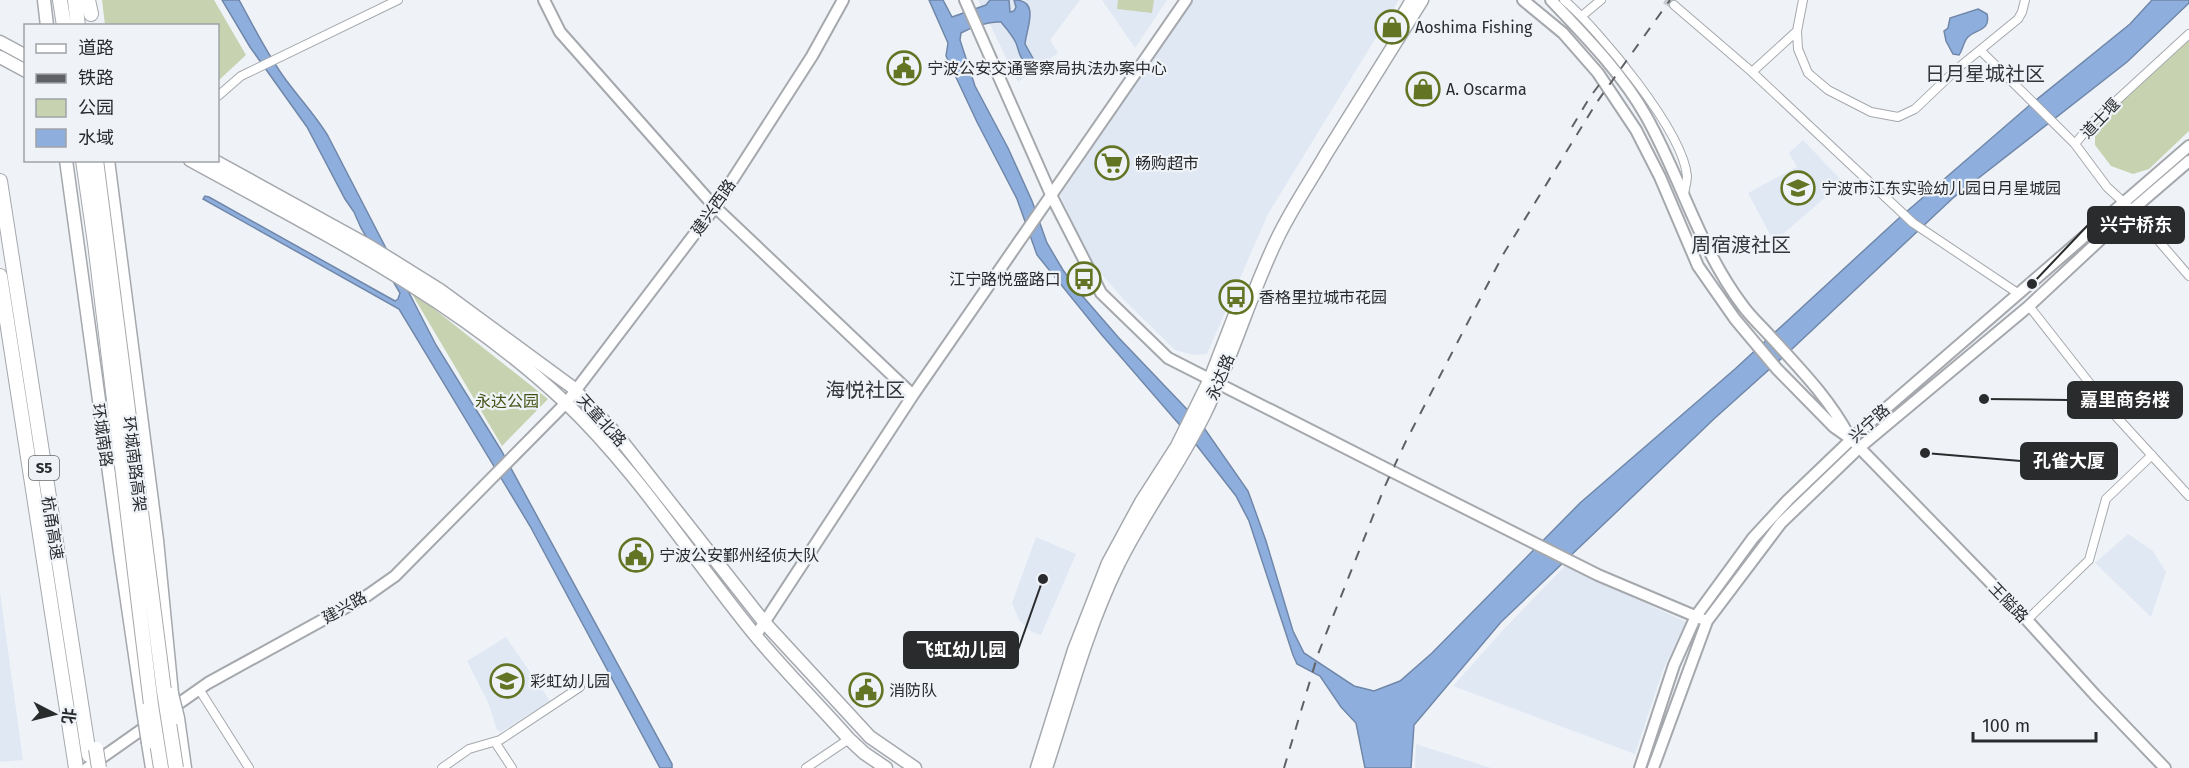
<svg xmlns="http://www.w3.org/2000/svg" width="2189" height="768" font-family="'Fira Sans','Noto Sans SC',sans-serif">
	<rect width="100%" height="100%" fill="#eff3f8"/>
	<path fill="#e0e8f4" d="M978 0H1080L1050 40 1058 53 1018 82Z
		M1102 0H1167L1135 48Z
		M1193 0H1399L1268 214 1207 354 1194 355 1175 350 1124 300 1091 262 1060 195Z
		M1803 140 1843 182 1774 242 1748 193 1797 167 1789 153Z
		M2128 534 2153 551 2166 572 2151 617 2095 563Z
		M1036 537 1076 554 1041 635 1032 632 1019 620 1012 603Z
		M1565 566 1686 622 1663 670 1635 754 1453 686 1505 628Z
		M0 592 23 760 0 762Z
		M506 637 550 701 501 732 497 730 488 702 467 661Z
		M1416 744 1491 768H1415Z"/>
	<path fill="#c7d2b0" d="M102 0H214L246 55 218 81V26L105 25Z
		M1118 0H1154L1152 13 1117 9Z
		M2189 34V131L2149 169 2133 174 2111 166 2095 145V127Z
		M409 289 548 399 502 446Z"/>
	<path fill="#8eafde" stroke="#7087a9" stroke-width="1.5" d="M222 0H239C254 27 268 56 286 80 300 99 316 116 328 136L436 345 501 450 672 764V768H660L530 526 399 309 203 199 205 196 209 197 395 301 398 299 400 293 361 228 354 212 345 199 307 127 250 47Z
		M929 0H943L952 17 986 5 990 0H1009L1010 12 1014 11 1016 7 1014 0C1041 0 1026 29 1025 44L1034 60 1030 64C1019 60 1020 53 1016 43 1013 36 1006 28 1001 22 989 21 972 27 961 33L960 40 975 86 1008 148 1032 201 1047 243 1063 270 1079 292 1118 337 1202 425 1248 491 1266 541 1293 631 1304 653 1354 686 1374 691 1400 681 1432 653 1580 503 1735 369 1898 219 2031 104 2130 24 2152 0H2189V3L2127 62 1953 198 1792 349 1715 418 1501 622 1414 725 1411 768H1365L1356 723 1341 707 1320 676 1297 664 1293 655 1249 521 1236 496 1191 438 1101 334 1037 255 1017 199 977 122 946 56 948 43Z
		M1978 9 1987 14C1991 31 1976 29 1968 37 1963 42 1963 50 1959 55L1953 54 1946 41 1944 31 1948 28 1950 18Z"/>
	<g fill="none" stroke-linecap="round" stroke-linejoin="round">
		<path stroke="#c8cbcf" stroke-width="8" stroke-dasharray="8 4" stroke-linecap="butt" d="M1665 0 1674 5"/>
		<defs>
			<path id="street" d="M1564 0C1599 30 1683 131 1687 176 1687 181 1685 188 1684 194
				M1803 0 1797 31 1798 49 1808 73 1828 90 1871 112 1898 117 1915 109 1958 68 2018 19 2022 12 2025 0
				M1674 5 1752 72 1913 223 2019 294
				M1583 15 1601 0
				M2189 34 2091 124 2075 144 2107 187 2132 210 2189 276
				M1980 50 2075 144
				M1752 72 1797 31
				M218 96 241 76 398 0
				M2029 306 2113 413 2189 496
				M2027 620 2089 560 2106 499 2152 455
				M199 689 249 768
				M495 742 512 768
				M442 768 469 749 500 740 580 687
				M806 768 849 739"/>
			<path id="secondary" d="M544 0 560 32 713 205 913 395
				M965 0 1052 197 1101 293 1168 358 1381 466
				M1523 0 1563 33 1598 73 1636 130 1660 177 1698 266 1735 319 1777 369 1834 427 1851 439 2027 620 2095 695 2165 768
				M1551 0C1585 36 1621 72 1646 116 1681 178 1699 248 1743 306 1751 317 1761 326 1770 336 1799 368 1829 398 1849 436
				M1391 471 1598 575 1702 619
				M756 635 913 395 1186 0
				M87 768 208 683 368 595 395 576 566 403 715 207 812 56 843 0
				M1640 768 1674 665 1696 616 1753 538 1788 500 1861 430 2189 146
				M1653 768 1707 621 1781 523 1859 448 2029 306 2132 210 2189 161"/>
			<path id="primary" d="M44 0 47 26
				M1396 27 1412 0
				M0 42 26 56
				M0 57 26 71
				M66 160 120 553 143 710
				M108 160 157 540 172 694
				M190 160C321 232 456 299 566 403 638 472 692 558 755 635 785 671 818 704 849 739L864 753 886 768
				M213 160 371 247 440 290 572 387 617 435 764 622 870 737 915 768
				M178 718 185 768
				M148 743 152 768
				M1037 768 1074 650 1108 563 1141 502 1177 446 1210 379 1236 312
				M1046 768C1068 701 1086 631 1117 567 1143 513 1179 466 1205 413 1233 356 1250 294 1278 237 1292 208 1310 182 1326 154 1358 103 1390 52 1422 0"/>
			<path id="highway" d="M60 0 64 26
				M75 0 78 26
				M88 0 91 14
				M0 181 89 755
				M0 276 76 768"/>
		</defs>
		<use href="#street" stroke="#a5a8ad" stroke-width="10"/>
		<use href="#secondary" stroke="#a5a8ad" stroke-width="14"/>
		<use href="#primary" stroke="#a5a8ad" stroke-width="15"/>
		<use href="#highway" stroke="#a5a8ad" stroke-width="16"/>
		<use href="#street" stroke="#fff" stroke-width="8"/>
		<use href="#secondary" stroke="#fff" stroke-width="10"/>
		<use href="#primary" stroke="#fff" stroke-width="12"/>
		<use href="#highway" stroke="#fff" stroke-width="14"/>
		<path stroke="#606164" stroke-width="2" stroke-dasharray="10 10" stroke-linecap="butt" d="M1572 127 1590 97 1605 77
			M1284 768 1318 654 1385 486 1406 441 1504 253 1597 102 1670 0"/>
		<defs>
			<path id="secondary-bridge" d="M1381 466 1391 471"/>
			<path id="primary-bridge" d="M172 694 178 718
				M143 710 148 743"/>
			<path id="highway-bridge" d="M83 160 95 243 151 705 161 768
				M96 160 164 691 176 768
				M96 749 99 768"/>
		</defs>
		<use href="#secondary-bridge" stroke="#a5a8ad" stroke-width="14" stroke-linecap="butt"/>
		<use href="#primary-bridge" stroke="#a5a8ad" stroke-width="15" stroke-linecap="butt"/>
		<use href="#highway-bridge" stroke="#a5a8ad" stroke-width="16" stroke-linecap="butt"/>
		<use href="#secondary-bridge" stroke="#fff" stroke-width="10"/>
		<use href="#primary-bridge" stroke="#fff" stroke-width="12"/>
		<use href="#highway-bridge" stroke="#fff" stroke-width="14"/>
	</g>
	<defs>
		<symbol id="shop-ring" viewBox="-11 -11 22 22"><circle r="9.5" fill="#eff3f8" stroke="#637524" stroke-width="1.5"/><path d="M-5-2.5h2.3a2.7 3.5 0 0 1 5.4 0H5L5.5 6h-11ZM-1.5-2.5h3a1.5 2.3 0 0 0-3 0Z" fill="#637524"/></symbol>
		<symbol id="civic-ring" viewBox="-11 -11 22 22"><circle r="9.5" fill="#eff3f8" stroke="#637524" stroke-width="1.5"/><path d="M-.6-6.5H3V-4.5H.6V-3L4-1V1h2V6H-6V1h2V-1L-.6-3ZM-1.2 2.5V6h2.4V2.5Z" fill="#637524"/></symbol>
		<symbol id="supermarket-ring" viewBox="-11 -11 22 22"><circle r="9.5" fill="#eff3f8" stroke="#637524" stroke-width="1.5"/><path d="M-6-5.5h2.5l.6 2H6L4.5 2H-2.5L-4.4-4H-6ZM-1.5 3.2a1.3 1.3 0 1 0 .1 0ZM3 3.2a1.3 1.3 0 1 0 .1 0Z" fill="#637524"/></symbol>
		<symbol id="school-ring" viewBox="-11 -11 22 22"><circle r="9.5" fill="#eff3f8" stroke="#637524" stroke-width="1.5"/><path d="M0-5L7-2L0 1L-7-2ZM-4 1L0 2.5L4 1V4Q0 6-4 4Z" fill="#637524"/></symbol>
		<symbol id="bus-ring" viewBox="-11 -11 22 22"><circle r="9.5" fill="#eff3f8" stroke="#637524" stroke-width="1.5"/><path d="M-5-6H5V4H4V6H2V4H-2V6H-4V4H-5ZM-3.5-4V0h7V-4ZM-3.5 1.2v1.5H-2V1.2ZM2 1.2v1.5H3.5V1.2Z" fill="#637524"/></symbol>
	</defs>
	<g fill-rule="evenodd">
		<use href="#shop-ring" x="1373" y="8" width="38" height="38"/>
		<use href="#civic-ring" x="885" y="49" width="38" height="38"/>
		<use href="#shop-ring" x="1404" y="70" width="38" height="38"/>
		<use href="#supermarket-ring" x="1093" y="144" width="38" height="38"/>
		<use href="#school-ring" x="1779" y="169" width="38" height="38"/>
		<use href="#bus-ring" x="1065" y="260" width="38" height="38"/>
		<use href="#bus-ring" x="1217" y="278" width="38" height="38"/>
		<use href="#civic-ring" x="617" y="536" width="38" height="38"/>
		<use href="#school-ring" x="488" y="662" width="38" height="38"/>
		<use href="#civic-ring" x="847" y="671" width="38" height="38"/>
	</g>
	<g text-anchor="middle" stroke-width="4.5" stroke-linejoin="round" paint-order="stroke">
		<rect fill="#eff3f8" stroke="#65676a" stroke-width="1.5" x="29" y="456" width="30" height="24" rx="4.5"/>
		<g font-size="15" font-weight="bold" fill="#2a2b2d">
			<text x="44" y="473">S5</text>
		</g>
		<g font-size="16" fill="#2a2b2d" stroke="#eff3f8" text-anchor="start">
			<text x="1415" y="33">Aoshima Fishing</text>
			<text x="927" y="74">宁波公安交通警察局执法办案中心</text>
			<text x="1446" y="95">A. Oscarma</text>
			<text x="1135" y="169">畅购超市</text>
			<text x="1821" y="194">宁波市江东实验幼儿园日月星城园</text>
			<text x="1061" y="285" text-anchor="end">江宁路悦盛路口</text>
			<text x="1259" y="303">香格里拉城市花园</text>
			<text x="659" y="561">宁波公安鄞州经侦大队</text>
			<text x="530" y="687">彩虹幼儿园</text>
			<text x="889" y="696">消防队</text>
		</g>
		<g font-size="16" fill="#2a2b2d" stroke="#eff3f8">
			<text transform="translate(2100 118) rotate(-46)" y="6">道士堰</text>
			<text transform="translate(713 207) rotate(-55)" y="6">建兴西路</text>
			<text transform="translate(1220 377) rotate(-68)" y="6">永达路</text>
			<text transform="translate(602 420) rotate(48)" y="6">天童北路</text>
			<text transform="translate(1869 423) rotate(-42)" y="6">兴宁路</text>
			<text transform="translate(103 435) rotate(82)" y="6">环城南路</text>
			<text transform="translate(135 464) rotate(83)" y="6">环城南路高架</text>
			<text transform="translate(53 528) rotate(81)" y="6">杭甬高速</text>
			<text transform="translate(2009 602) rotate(46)" y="6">王隘路</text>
			<text transform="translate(344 607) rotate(-29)" y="6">建兴路</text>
		</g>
		<g font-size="16" fill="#455316" stroke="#eff3f8">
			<text x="507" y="407">永达公园</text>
		</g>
		<g font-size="20" fill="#33363a" stroke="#eff3f8">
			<text x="1985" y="81">日月星城社区</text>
			<text x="1741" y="252">周宿渡社区</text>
			<text x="865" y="397">海悦社区</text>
		</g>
	</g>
	<path fill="none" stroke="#2a2b2d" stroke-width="2" d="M2032 284L2088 225M1984 399L2068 400M1925 453L2021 461M1043 579L1018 650"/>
	<g fill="#2a2b2d" stroke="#eff3f8" stroke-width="2">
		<circle cx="2032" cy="284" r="6"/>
		<circle cx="1984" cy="399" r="6"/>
		<circle cx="1925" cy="453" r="6"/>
		<circle cx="1043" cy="579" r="6"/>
	</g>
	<g fill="#2a2b2d" stroke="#2a2b2d" stroke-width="2">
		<rect x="2088" y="207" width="96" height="36" rx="6"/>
		<rect x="2068" y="382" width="114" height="36" rx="6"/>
		<rect x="2021" y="443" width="96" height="36" rx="6"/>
		<rect x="904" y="632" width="114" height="36" rx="6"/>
	</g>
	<g font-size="18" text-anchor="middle" font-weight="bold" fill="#fff">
		<text x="2136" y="231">兴宁桥东</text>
		<text x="2125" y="406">嘉里商务楼</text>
		<text x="2069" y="467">孔雀大厦</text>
		<text x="961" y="656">飞虹幼儿园</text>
	</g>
	<rect x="24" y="24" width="195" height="138" fill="#eff3f8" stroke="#a0a3a7" stroke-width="1.5"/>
	<rect x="36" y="44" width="30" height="9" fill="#ffffff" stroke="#a0a3a7" stroke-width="1.5"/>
	<text x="78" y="54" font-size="18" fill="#2a2b2d">道路</text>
	<rect x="36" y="74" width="30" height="9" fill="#606164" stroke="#a0a3a7" stroke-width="1.5"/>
	<text x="78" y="84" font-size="18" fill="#2a2b2d">铁路</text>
	<rect x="36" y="99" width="30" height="18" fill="#c7d2b0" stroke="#a0a3a7" stroke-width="1.5"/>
	<text x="78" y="114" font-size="18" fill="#2a2b2d">公园</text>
	<rect x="36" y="129" width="30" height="18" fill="#8eafde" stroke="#a0a3a7" stroke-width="1.5"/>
	<text x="78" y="144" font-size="18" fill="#2a2b2d">水域</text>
	<g transform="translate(54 714) rotate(97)" stroke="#eff3f8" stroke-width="4.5" paint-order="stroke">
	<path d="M0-4.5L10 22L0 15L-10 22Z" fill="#2a2b2d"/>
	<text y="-9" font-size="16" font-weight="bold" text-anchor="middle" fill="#2a2b2d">北</text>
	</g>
	<path d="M1973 732v9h123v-9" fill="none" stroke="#2a2b2d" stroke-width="3"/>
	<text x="1982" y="732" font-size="18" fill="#2a2b2d" stroke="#eff3f8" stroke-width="4.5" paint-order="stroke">100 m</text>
</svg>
